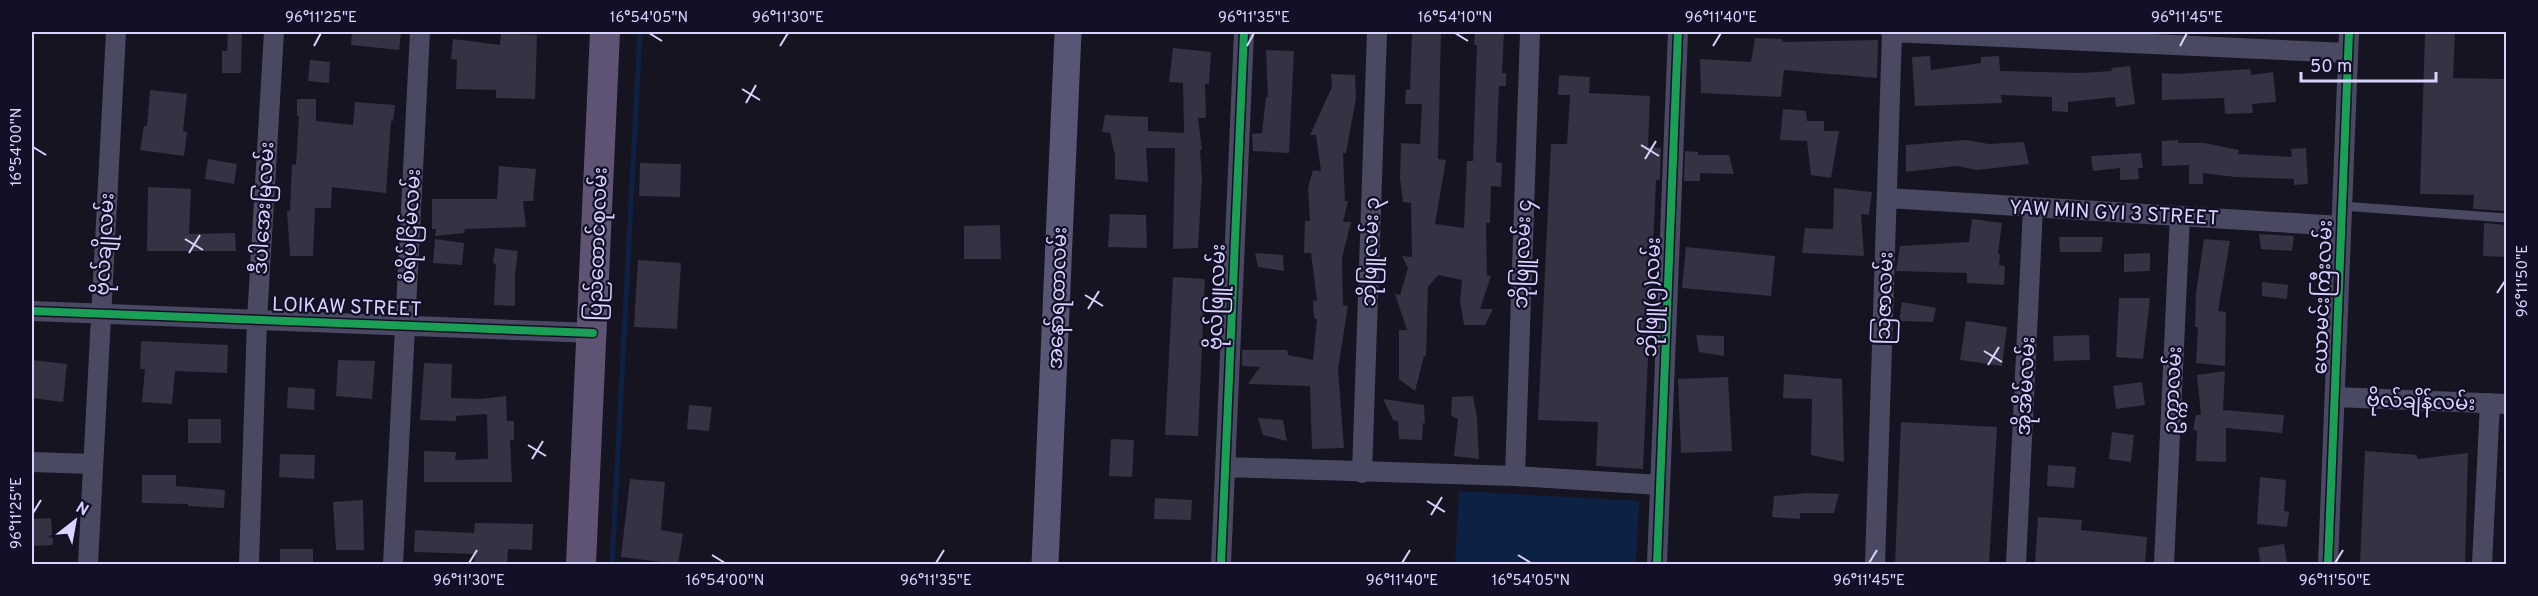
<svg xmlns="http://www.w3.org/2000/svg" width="2538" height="596" font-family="Overpass,'Noto Sans Myanmar',sans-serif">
	<rect width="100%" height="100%" fill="#161421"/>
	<path fill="#0d2144" d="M1459 491 1639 501 1636 564H1455Z"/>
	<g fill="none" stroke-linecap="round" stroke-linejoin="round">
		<path stroke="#0d2144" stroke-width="5" d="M612 564 640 32"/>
	</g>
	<path fill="#343243" d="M228 32H242L241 73H222V51H227Z
		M352 32 401 33 399 50 351 45Z
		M1412 32H1441L1438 159 1446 160 1435 224 1464 228 1467 161H1473L1477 45H1474L1475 32H1504L1502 73H1506V86H1499L1496 162 1502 163 1501 187 1491 186 1490 223H1486L1487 275 1491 276 1480 309H1493L1485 325H1464L1460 301 1462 280 1438 275 1428 287 1426 357 1424 356 1415 391 1399 379V330H1407L1395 294 1400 295 1408 268 1402 256 1412 257 1411 203 1403 202 1400 178 1401 143 1420 144 1422 104H1405L1406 89 1410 90Z
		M2425 32H2455L2453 78 2506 79V211L2473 209 2474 195 2420 194Z
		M501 33 537 35 535 99 496 98V90L456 89 457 60 451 59 453 39 500 45Z
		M1755 38 1782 39 1783 42 1878 40 1877 78 1784 70 1781 97 1701 93 1700 59 1751 62Z
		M1173 48 1211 52 1209 84H1205L1206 118H1198L1202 150H1200L1202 180 1198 248 1173 249 1175 148H1146L1148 182 1115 179V155L1110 133 1102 132 1105 115 1148 117V131L1184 133 1183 83 1169 82Z
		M1266 50 1294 51 1289 153 1253 151 1252 134 1262 133 1266 97H1268Z
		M1930 56 1931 70 1981 63V57L1999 56 2000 71 2081 73 2112 71 2111 68 2130 66 2135 104 2116 107 2115 97 2068 102V112L2052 111V97L2001 95 2002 103 1915 106 1912 57Z
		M310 60 330 62 329 83 308 81Z
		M2250 69 2251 75 2273 72 2276 102 2252 104 2253 113 2225 114 2224 98 2162 100V73L2177 74Z
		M1331 74 1355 75 1356 98 1346 153H1343L1345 201H1348L1343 222H1351L1342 258 1343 305 1348 306 1338 369 1344 448 1312 449 1310 386 1248 384 1260 367 1242 366V350H1287L1288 355 1313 360 1317 319 1314 318 1313 300 1317 301 1311 253H1304L1305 221H1310L1308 188 1313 170 1321 171 1316 135H1310L1332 87Z
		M1559 75 1590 77 1589 93 1650 96 1648 147 1661 148 1660 180H1656L1643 469 1596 466 1598 422 1538 420 1551 144H1567L1570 95H1558Z
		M150 90 187 94 183 131 187 132 184 156 140 150 144 126H147Z
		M297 99H316V121L353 125 355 102 395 105 393 121H391L386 193 332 187 331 208H315L313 256H290L287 211H290L292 164 296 165 299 116H297Z
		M1783 109 1806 111 1807 121H1824V131H1839L1831 178 1811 175 1807 141 1780 140Z
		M1966 140 1989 144 2024 142 2029 164 1977 170 1957 166 1906 172V145Z
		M2178 140V143H2204L2239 150 2238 154 2292 157 2291 149 2306 148 2308 184 2294 185V179L2235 177 2203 173V184H2189V165L2162 166V141Z
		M1685 151 1698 152V155H1729L1734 174 1700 173V181H1684Z
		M2141 153 2143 168H2138L2139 179 2120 180V168L2093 171 2091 156Z
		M208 159 237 164 234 184 205 179Z
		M640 163 681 164 680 197 639 196Z
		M499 166 536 169 533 201H523L526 227 465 229 464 233 435 236 436 229H432V199H497Z
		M148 187 191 189 189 234 235 233 236 251H147Z
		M1834 188 1872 192 1869 215 1861 214 1864 256 1802 253 1805 228 1833 229Z
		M1110 214 1146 215 1147 248 1108 247Z
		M1972 219 2002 223 1998 254H2000L1999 265 2005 266 2004 285 1967 283V273L1896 271 1900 246 1969 242Z
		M2484 223 2506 225V257L2483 256Z
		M1000 225 1001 259H964V226Z
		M2259 234 2294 236 2292 251 2261 249Z
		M2059 237H2103L2101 252H2060Z
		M435 239 464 243 462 265 433 263Z
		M2204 239 2230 241 2218 311 2226 312 2225 366 2196 363 2198 327H2195L2196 293Z
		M1686 247 1775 256 1771 296 1682 288Z
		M495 248 518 251 515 275V306L494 305 496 264 493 263Z
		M1255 253 1283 255 1284 271 1258 267Z
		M2150 253V271L2124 272V254Z
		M638 260 681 263 677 329 634 327Z
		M1173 277 1205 279 1198 436 1165 435Z
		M2262 282 2288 285 2287 299 2262 296Z
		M2119 298H2150L2143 359 2116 357Z
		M1902 302 1936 308 1933 322 1899 321Z
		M1966 321 2007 327 2002 366 1960 360Z
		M1696 335 1724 336V356L1699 352Z
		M2089 335 2090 360 2054 361 2053 336Z
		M141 341 228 345 227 373 175 371 172 404 142 402 145 369H140Z
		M32 360 67 364 63 402 32 398Z
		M338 360 375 361 372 399 336 396Z
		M424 363 452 364 451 398 481 399 506 396 507 421H514V440H510L512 482H424V451L456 452 455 460 488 459 487 414 456 416V421L420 420Z
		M2225 371 2223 410 2284 415 2282 433 2226 428V462L2196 461 2197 431 2193 430 2196 415H2201L2197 375Z
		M1784 374 1842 379 1844 462 1811 455 1812 399 1783 398Z
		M1728 377 1732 451 1681 453 1678 379Z
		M2142 382 2145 405 2116 409 2113 386Z
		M288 387 315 389 314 410 287 408Z
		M1473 396 1477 418 1479 459 1454 456 1458 419 1451 416 1452 397Z
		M1383 399 1424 405 1425 423H1423L1422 440 1399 439 1398 421 1393 420Z
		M689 405 712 407 709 431 687 429Z
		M1258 418 1283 420 1287 441 1263 435Z
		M188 419H221V443H188Z
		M1901 422 1997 427 1989 564H1895Z
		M2112 432 2134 435 2131 462 2109 459Z
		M1111 439 1134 440 1132 477 1109 476Z
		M2365 451 2417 455V459L2468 453 2465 564H2360Z
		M280 454 315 455 314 479 279 477Z
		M2048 465 2076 467 2074 488 2047 486Z
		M142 475H176V486L225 490 224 508 188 506V504L142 503Z
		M2260 477 2286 480 2284 511 2289 512 2287 527 2257 524Z
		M630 479 665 482 661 530 683 534 678 564 621 557Z
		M1807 493 1839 494 1834 513H1800V519L1772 517 1774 496Z
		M1155 498 1192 500 1191 520 1154 519Z
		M363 500 364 550H336L333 502Z
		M2038 517 2082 520 2081 530 2147 537 2145 564H2035Z
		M51 518 53 545 32 546V519Z
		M475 523 533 524 532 550 508 549 507 564H474L475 554 414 552 415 530 474 533Z
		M2284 544 2287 562 2261 564 2258 548Z
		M280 549H313V564H280Z"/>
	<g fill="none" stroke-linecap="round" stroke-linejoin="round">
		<path stroke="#4a4962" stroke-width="9" d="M2342 206 2506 218"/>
		<path stroke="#4a4962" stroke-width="20" d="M1891 32 2348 53
			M1887 198 2341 226
			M32 311 593 333
			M2335 397 2506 404
			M32 462 92 464
			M1226 467 1515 476 1660 485
			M1362 473 1377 32
			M1515 476 1530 32
			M88 564 116 32
			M249 564 257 320 274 32
			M393 564 420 32
			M1221 564 1244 32
			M1657 564 1678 32
			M1875 564 1892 32
			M2016 564 2033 208
			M2164 564 2180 216
			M2328 564 2349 32
			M2482 564 2490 403"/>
		<path stroke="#575674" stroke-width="27" d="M1045 564 1068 32"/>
		<path stroke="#5e5373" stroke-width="30" d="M581 564 605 32"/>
		<defs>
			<path id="cycleway" d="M32 311 593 333
				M1221 564 1244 32
				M1657 564 1678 32
				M2328 564 2349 32"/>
		</defs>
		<use href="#cycleway" stroke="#130f26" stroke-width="11"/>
		<use href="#cycleway" stroke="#1a9f57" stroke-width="8"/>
	</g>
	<path fill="none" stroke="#d9d4ff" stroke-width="2" d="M649 33 662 41M1455 33 1468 41M314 46 321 33M780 46 788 33M1247 46 1254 33M1713 46 1721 33M2180 46 2187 33M742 89 760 100M746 103 756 85M1641 145 1659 156M33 147 46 155M1645 159 1656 141M185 239 203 250M189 253 200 235M2497 293 2505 281M1085 295 1103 306M1088 309 1099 291M1984 351 2002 362M1988 365 1999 347M528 445 546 456M532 459 543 441M1427 501 1445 512M33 513 41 500M1431 515 1442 497M712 555 725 563M1518 555 1531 563M469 563 477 550M936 563 944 550M1402 563 1410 550M1869 563 1877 550M2335 563 2343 550"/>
	<g text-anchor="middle" stroke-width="4.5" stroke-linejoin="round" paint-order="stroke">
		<g font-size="20" fill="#d9d4ff" stroke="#130f26">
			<text transform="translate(263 208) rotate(-87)" y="7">ဒီပါအေးမြလမ်း</text>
			<text transform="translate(2114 212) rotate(3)" y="7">YAW MIN GYI 3 STREET</text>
			<text transform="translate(410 226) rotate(-87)" y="7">စံရိပ်ငြိမ်လမ်း</text>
			<text transform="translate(104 244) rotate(-87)" y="7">ဗိုလ်ချိုလမ်း</text>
			<text transform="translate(597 244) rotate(-88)" y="7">ပြည်ထောင်စုလမ်း</text>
			<text transform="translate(1370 252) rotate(-88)" y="7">ဘိုဖြူလမ်း ၃</text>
			<text transform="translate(1522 254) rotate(-88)" y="7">ဘိုဖြူလမ်း ၄</text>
			<text transform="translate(1216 297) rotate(-88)" y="7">ဗိုလ်ဖြူလမ်း</text>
			<text transform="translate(1651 297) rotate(-88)" y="7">ဘိုဖြူ(၅)လမ်း</text>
			<text transform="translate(2322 297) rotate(-88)" y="7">ယောမင်းကြီးလမ်း</text>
			<text transform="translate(1057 298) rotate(-88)" y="7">အနော်ရထာလမ်း</text>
			<text transform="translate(1884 298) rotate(-88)" y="7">သြဇာလမ်း</text>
			<text transform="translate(347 306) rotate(2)" y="7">LOIKAW STREET</text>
			<text transform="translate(2025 386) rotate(-87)" y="7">အိုအိမ်လမ်း</text>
			<text transform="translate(2172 390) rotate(-87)" y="7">ဥက္ကာလမ်း</text>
			<text transform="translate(2421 401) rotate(2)" y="7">ဗိုလ်ချိန်လမ်း</text>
		</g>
	</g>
	<rect width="2538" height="596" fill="none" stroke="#130f26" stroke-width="66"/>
	<g transform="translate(75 521) rotate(31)" stroke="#130f26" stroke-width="4.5" paint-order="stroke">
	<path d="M0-4.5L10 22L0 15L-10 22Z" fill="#d9d4ff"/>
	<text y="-9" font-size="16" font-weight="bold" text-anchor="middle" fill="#d9d4ff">N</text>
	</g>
	<path d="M2301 72v9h135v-9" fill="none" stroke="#d9d4ff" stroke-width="3"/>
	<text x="2310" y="72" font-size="18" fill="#d9d4ff" stroke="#130f26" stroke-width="4.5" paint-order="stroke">50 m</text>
	<rect x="33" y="33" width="2472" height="530" fill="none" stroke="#d9d4ff" stroke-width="2"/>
	<g font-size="15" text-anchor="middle" fill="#d9d4ff">
		<text x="321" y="22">96°11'25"E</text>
		<text x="649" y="22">16°54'05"N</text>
		<text x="788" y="22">96°11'30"E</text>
		<text x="1254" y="22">96°11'35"E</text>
		<text x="1455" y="22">16°54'10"N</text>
		<text x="1721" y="22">96°11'40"E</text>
		<text x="2187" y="22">96°11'45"E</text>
		<text transform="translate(16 147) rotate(-90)" y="5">16°54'00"N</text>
		<text transform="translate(2522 281) rotate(-90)" y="5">96°11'50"E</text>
		<text transform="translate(16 513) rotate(-90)" y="5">96°11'25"E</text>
		<text x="469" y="585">96°11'30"E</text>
		<text x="725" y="585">16°54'00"N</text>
		<text x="936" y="585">96°11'35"E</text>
		<text x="1402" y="585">96°11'40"E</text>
		<text x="1531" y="585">16°54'05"N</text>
		<text x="1869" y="585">96°11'45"E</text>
		<text x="2335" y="585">96°11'50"E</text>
	</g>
</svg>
